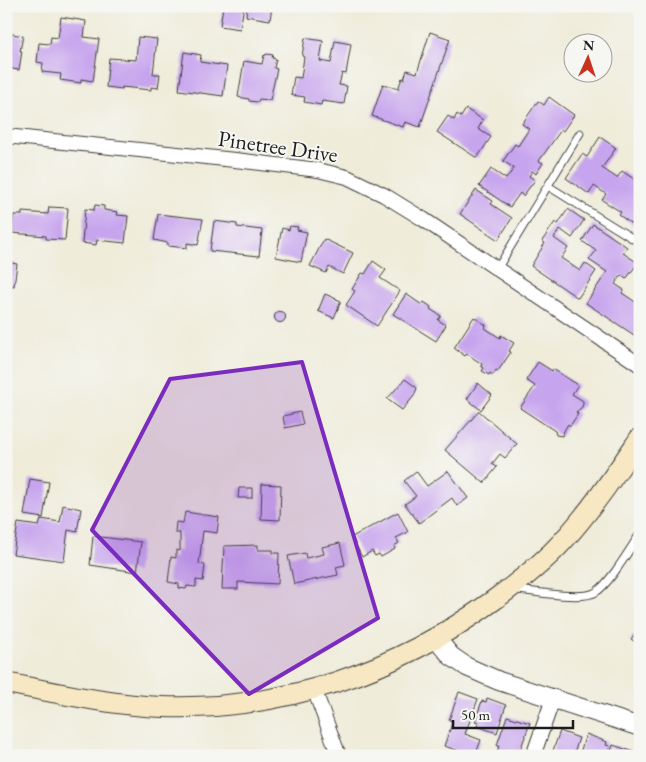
<svg xmlns="http://www.w3.org/2000/svg" width="646" height="762" font-family="'EB Garamond',serif">
	<rect width="100%" height="100%" fill="#f6f6f2"/>
	<filter id="ink" filterUnits="userSpaceOnUse"><feTurbulence type="fractalNoise" baseFrequency=".02" numOctaves="2"/><feDisplacementMap in="SourceGraphic" scale="10" xChannelSelector="R" yChannelSelector="G"/><feConvolveMatrix kernelMatrix="1 2 1 2 8 2 1 2 1" color-interpolation-filters="sRGB"/></filter>
	<filter id="wash" filterUnits="userSpaceOnUse"><feTurbulence type="fractalNoise" baseFrequency=".0096" numOctaves="4" result="noise"/><feDisplacementMap in="SourceGraphic" scale="20" xChannelSelector="R" yChannelSelector="G"/><feGaussianBlur stdDeviation="1.12" result="paint"/><feColorMatrix in="noise" values="0 0 0 0 0 0 0 0 0 0 0 0 0 0 0 0 0 1.4 0 .05"/><feComposite in="paint" operator="in"/></filter>
	<g filter="url(#wash)">
		<rect width="100%" height="100%" fill="#efecda"/>
		<g id="blocks">
			<path fill="#c7a5ee" d="M223 6H244L240 29 220 26Z
				M247 6H272L270 20 246 16Z
				M61 17 86 21 84 37 99 39 93 81 81 79V83L60 80 61 74 42 72 43 63 37 62 39 43 50 44 51 37 58 38Z
				M430 32 450 39 420 127 405 122 403 127 372 116 383 84 398 89 402 78 404 79 407 70 417 73Z
				M8 33 23 36 20 51H22L19 70 6 68V44Z
				M138 37 157 39 153 74H160L158 88 151 87V90L122 87V89L106 87 109 58 136 60Z
				M305 38 323 41 320 61 331 63 335 41 351 44 346 74 342 73 339 85 347 86 344 104 322 101 321 105 304 102 305 97 291 95 294 77 301 78 304 57 302 56Z
				M184 52 201 55 200 62 227 66 223 96 179 90Z
				M266 54 273 55 272 58 276 59 274 68 277 69 270 100 259 99 258 102 249 101V99L238 97 244 61 262 64 264 55 265 56Z
				M549 97 574 115 563 131 561 130 539 161 543 163 536 174 532 171 529 176 535 180 523 196 520 193 510 207 479 186 491 169 506 179 514 168 503 161 515 144 518 146 529 129 522 124 538 101 544 105Z
				M466 109 483 120 478 129 491 137 477 158 437 132 448 116 454 120 457 114 461 117Z
				M600 137 616 148 602 168 617 178 622 171 640 183V223L637 228 619 215 621 212 602 200 606 194 594 186 589 194 566 178 582 154 587 157Z
				M476 190 493 201 491 204 512 218 498 240 460 214Z
				M95 205 104 206V210L118 212 117 215 128 216 125 243 97 240 96 245 82 243 85 209 94 210Z
				M49 207 68 208 65 240 46 239V236L12 233 13 215H22V212L48 214Z
				M568 209 584 220 572 238 560 229 554 238 568 248 561 258 580 271 585 263 596 271 578 298 531 266 545 243 542 241 555 222 558 224Z
				M158 214 203 219 198 245 187 243V248L168 246V243L154 240Z
				M214 221 237 224V227L262 230 259 256 210 251Z
				M593 224 627 247 623 253 638 263 626 279 621 275 615 284 624 290 622 293 640 305V339L586 303 607 272 589 260 596 251 582 241Z
				M290 226 298 227 297 230 307 232 301 262 276 257 282 228 289 230Z
				M324 239 353 253 343 274 329 267 326 273 310 266Z
				M373 261 386 270 380 278 400 291 377 326 346 305 355 291 352 289 362 273 365 274Z
				M6 262 17 264 14 286 6 285Z
				M325 294 341 301 334 318 318 311Z
				M406 294 422 305 424 302 431 307 430 309 441 316 438 320 446 325 436 341 393 314Z
				M274.5 317a5.5 5.5 0 1 1 11 0a5.5 5.5 0 1 1-11 0Z
				M474 317 486 325 485 328 500 338 501 335 514 343 509 351 511 352 498 371 496 370 493 375 490 373 489 375 482 371 484 368 481 366 482 364 467 354 465 356 454 348Z
				M538 362 552 371 553 369 578 385 572 394 583 401V404L582 407 576 412 578 414 570 426 568 424 565 429 562 436 556 435 555 431 520 408 535 386 526 380Z
				M405 379 417 388 414 396 402 410 387 399Z
				M478 383 492 395 481 410 467 399Z
				M479 411 517 444 505 458 500 454 492 464 497 467 484 483 445 450Z
				M300 412 303 424 285 428 283 416Z
				M416 471 427 486 448 471 468 498 457 506 452 498 419 523 405 504 416 496 404 481Z
				M30 479 49 482 43 518 24 515Z
				M262 484 281 485 280 520 261 519Z
				M239 488H252V498H238Z
				M63 505 81 509 77 532 68 530 64 561 13 554 18 523 39 526 41 519 60 522Z
				M185 512 219 517 217 533 203 531 199 564 205 565 203 581 196 580V587L187 586 186 589 179 588V584L168 582 171 557 176 558V550L180 551V533H175L176 522 183 523Z
				M398 512 408 532 396 538 399 543 394 546 395 549 381 557 379 554 375 556 372 551 362 557 352 537Z
				M93 536 141 542 137 572 90 565Z
				M340 543 345 565 336 567 338 575 294 584 288 556 305 553 306 558 324 554 322 547Z
				M258 545V550H273V553H279L278 584 238 582V589H222L224 546Z
				M640 627V645L631 639Z
				M459 692 478 699 465 734 481 740 475 756 444 746 453 721 449 720Z
				M487 698 506 705 497 733 477 726 479 722 475 721 482 701 486 702Z
				M507 716 530 723 519 753 513 751 512 756H496L499 746 497 745Z
				M560 731 579 738 573 756H551Z
				M586 734 607 742 606 745 610 746 606 756H579Z
				M613 745 634 752 632 756H609Z"/>
		</g>
	</g>
	<g filter="url(#ink)">
		<use href="#blocks" fill-opacity="0" stroke="#3c3b38" stroke-width="1"/>
		<g fill="none" stroke-linecap="round" stroke-linejoin="round">
			<defs>
				<path id="service" d="M548 186 640 243
					M497 269 580 133
					M516 590C533 591 582 601 596 592 611 582 629 550 640 534"/>
				<path id="minor" d="M6 136 244 161 318 170 347 177 384 195 423 219 640 365
					M314 689 339 756
					M533 756 553 699"/>
				<path id="tertiary" d="M436 638 451 656 467 667 499 681 640 727"/>
				<path id="secondary" d="M6 683C58 693 110 705 163 707 284 711 397 671 494 600 519 582 543 563 563 541 592 509 616 473 640 438"/>
			</defs>
			<use href="#service" stroke="#3c3b38" stroke-width="9"/>
			<use href="#minor" stroke="#3c3b38" stroke-width="16"/>
			<use href="#tertiary" stroke="#3c3b38" stroke-width="20"/>
			<use href="#secondary" stroke="#3c3b38" stroke-width="22"/>
			<use href="#service" stroke="#fff" stroke-width="7"/>
			<use href="#minor" stroke="#fff" stroke-width="14"/>
			<use href="#tertiary" stroke="#fff" stroke-width="18"/>
			<use href="#secondary" stroke="#f7e8c3" stroke-width="20"/>
		</g>
	</g>
	<path fill="#7b2cbf" fill-opacity="0.2" stroke="#7b2cbf" stroke-width="4" stroke-linejoin="round" d="M302 362 378 618 249 694 92 530 170 379Z"/>
	<g text-anchor="middle" stroke-width="4" stroke-linejoin="round" paint-order="stroke">
		<g font-size="22" fill="#1c1c1c" stroke="#f6f6f2">
			<text transform="translate(278 146) rotate(8)" y="8">Pinetree Drive</text>
		</g>
	</g>
	<rect width="646" height="762" fill="none" stroke="#f6f6f2" stroke-width="25"/>
	<g transform="translate(588 58) rotate(3)"><circle r="24" fill="#f6f6f2" stroke="#9f9f9c"/>
	<path d="M0-4L9 19L0 12L-9 19Z" fill="#c8321e"/>
	<text y="-8" font-size="14" font-weight="bold" text-anchor="middle" fill="#1c1c1c">N</text>
	</g>
	<path d="M453 720v8h120v-8" fill="none" stroke="#1c1c1c" stroke-width="2.5"/>
	<text x="461" y="720" font-size="15" fill="#1c1c1c" stroke="#f6f6f2" stroke-width="4" paint-order="stroke">50 m</text>
</svg>
